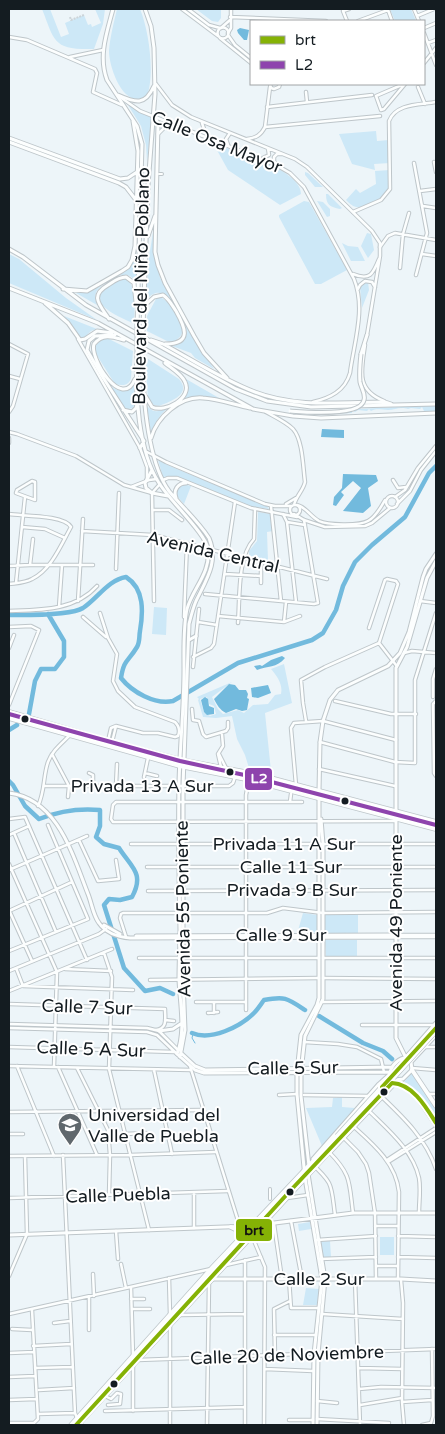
<svg xmlns="http://www.w3.org/2000/svg" width="445" height="1434" font-family="'Varela Round',sans-serif">
	<rect width="100%" height="100%" fill="#edf5f9"/>
	<path fill="#cde8f7" fill-rule="evenodd" d="M42 9H50L61 37 69 34 65 23 84 15 88 25 91 24 92 27 101 23 95 9H105L103 24 94 49C53 50 55 42 42 9Z
		M117 9H140C149 30 155 75 147 96 124 111 109 68 109 51 110 37 114 22 117 9Z
		M196 9H221V18L218 22 212 21Z
		M390 9H411L416 21H395Z
		M128 105 152 118 147 162 146 145 141 126Z
		M376 131 377 141 389 140 390 163 374 164 375 170 352 164 339 134Z
		M213 143C233 151 301 169 301 194L280 205 228 170Z
		M390 170C389 176 391 185 388 190 383 199 366 209 356 207 352 206 349 203 346 200L356 189 360 193 376 184 375 171Z
		M305 172 308 173 323 187H315L305 175Z
		M326 194H328L342 208 340 209C330 207 326 205 326 194Z
		M304 201 309 202 347 270 321 284H315L279 217V215Z
		M317 201 323 202 330 209V216L327 217Z
		M154 226 153 245 160 278 197 344 214 369 195 358 191 353 172 346 180 344 187 333C186 325 181 318 177 311 170 298 160 284 146 300L149 257Z
		M367 233 371 234 374 250 368 258 361 246Z
		M342 243 348 246 358 247 365 261H351Z
		M9 254 19 259 66 298 97 320 9 283Z
		M136 256V283C134 279 131 276 127 275 120 273 98 286 96 293 94 297 96 301 97 305L76 293C90 294 116 279 127 270 131 266 133 260 136 256Z
		M126 278C138 288 134 310 134 324 125 319 111 314 103 306 90 293 116 281 126 278Z
		M364 282H368L369 290 362 308 360 287Z
		M157 297C169 297 176 316 182 326 184 334 180 338 173 342L167 341 147 331V316Z
		M64 316 97 329 91 331 83 339H81Z
		M104 338 109 339 133 351 131 378C129 386 122 386 115 384L96 354V345Z
		M145 357 179 379C192 394 171 401 159 406L154 405 148 399Z
		M186 379 226 402C196 390 161 400 151 434L147 406C150 409 153 412 158 411 167 410 186 400 188 391 189 387 187 382 186 379Z
		M108 384C117 392 126 394 134 384L135 403 133 408 128 409 123 407Z
		M436 405V411H424L422 407 420 409 411 408 408 409C400 406 395 410 388 410 381 410 378 408 371 411L369 409 367 411 358 410 355 412 352 410V413L319 414V411Z
		M158 460 172 467 267 506 269 509 249 506 176 476 163 477Z
		M183 484 191 486 184 504 176 495V489Z
		M258 512 270 514 273 531 267 532 268 561 249 556V551L257 541Z
		M154 607 167 608 166 635 152 634Z
		M284 664 292 703 265 713 271 771 270 773 249 768 245 755 237 739 232 716 216 718 203 717 198 700 199 699 197 697 232 682 212 697 218 709 223 714 238 710 244 713 253 705 268 704 275 695 281 694C283 684 277 676 271 669ZM207 697 209 704 214 706 216 714 210 716 204 712 200 699Z
		M303 913 317 915V933L315 934H297Z
		M325 915H358V933H325Z
		M325 940H357V957H326Z
		M412 1073 436 1110V1120L417 1093 404 1082Z
		M342 1097V1107L355 1108 322 1146 306 1108 332 1107 333 1098Z
		M310 1222 311 1229 299 1231 298 1224Z
		M380 1237H394V1255H380Z
		M330 1241 331 1257 323 1258 320 1242Z
		M306 1288 319 1289 317 1305H303Z"/>
	<path fill="#72badd" d="M240 28 249 30 247 40H244L238 33 237 30Z
		M322 429 344 430V438L321 437Z
		M343 474 376 475 378 481 368 488 371 506 363 513 343 511 361 488 353 481 341 492 344 495 336 506 333 505 334 497 342 488Z
		M282 656 285 658C277 668 267 666 257 670L254 666 260 665 262 666 271 660Z
		M229 684 235 685 239 690H246L248 694 247 698 249 699 247 710 242 711 236 709 226 713C220 710 217 705 214 699Z
		M268 685 271 693 258 698 252 697 251 688Z
		M205 697 208 699 209 706 214 708V714L207 715 204 712 201 700Z"/>
	<g fill="none" stroke-linecap="round" stroke-linejoin="round">
		<path stroke="#72badd" stroke-width="1" d="M193 1034 192 1038 195 1043"/>
		<path stroke="#72badd" stroke-width="4.5" d="M9 615C25 615 70 616 83 608 98 598 108 580 126 577 145 589 143 613 140 631 139 636 140 642 137 647 128 662 124 659 121 678 132 692 155 705 173 701L238 663 312 640 323 633 336 610 343 586 355 562 372 545 405 517 429 473 436 466
			M29 714 35 681 41 669H55L64 657V641L48 614
			M9 730 17 725
			M9 781 13 785 25 806 39 819C59 811 79 808 100 810V826L96 837 104 844 119 848C131 867 145 873 132 897L120 900 109 899 104 905 124 968 145 991 160 988 173 994
			M319 1016 363 1043 383 1051 392 1059
			M192 1033C211 1041 240 1027 254 1013 258 1009 261 1004 264 1000 285 996 287 998 305 1010"/>
		<path stroke="#ccd4d9" stroke-width="2" stroke-dasharray="2 1" stroke-linecap="butt" d="M70 17 71 20 84 15"/>
		<defs>
			<path id="pedestrian" d="M159 174H162
				M270 1199V1189"/>
			<path id="minor" d="M414 9 419 21
				M388 10 392 21
				M417 16 434 9
				M230 17 326 21
				M347 21 343 11 349 9
				M358 21 388 10
				M221 28 230 20
				M424 28 436 23
				M228 33 231 28V9
				M424 33 436 65
				M9 37 27 40 95 69 97 73 93 92 122 105
				M428 43 436 40
				M70 57 103 50
				M424 63 436 48
				M404 84 376 96 381 110 384 109 405 84
				M418 87 425 104
				M306 92 307 102
				M267 107 372 95
				M265 127 380 116
				M434 162 436 172
				M414 163 427 233 416 275
				M420 191 436 189
				M423 206 436 208
				M353 212 381 200 390 189 389 121C396 103 420 105 436 102
				M380 247 388 236 395 233 436 240
				M422 254 436 256
				M400 268 403 234 409 213
				M9 344 28 354 13 406 9 412
				M9 376 20 379
				M9 438V443
				M32 481 35 482V500L16 493 17 490Z
				M152 493 154 601
				M271 506 281 601
				M153 510H169L182 520
				M9 514C23 516 64 515 71 527 61 545 51 570 32 579 25 583 16 583 9 584
				M283 514 287 522 296 602
				M287 522 305 525
				M22 527 45 529 65 538
				M82 531 153 535 327 579
				M261 563V583
				M30 565 33 539
				M9 566 30 565H93
				M116 569 119 493
				M225 574 261 576
				M16 583 25 497
				M205 594 314 604 318 603 304 520
				M78 601 83 519
				M420 601 436 603
				M59 607 62 565
				M9 611C39 610 75 611 97 586
				M100 613 108 638 117 654 113 681 118 691 135 707 175 722C179 726 180 731 178 736L175 737 158 733H143L116 726
				M218 616 284 622 300 616
				M83 617 106 637
				M184 617 187 544
				M198 622 217 625
				M284 622 286 602
				M238 623C240 599 237 557 254 539L255 509
				M9 627 31 626 39 630 9 705
				M379 643 396 665
				M9 648 14 635
				M404 653 412 651 436 653
				M193 657 211 648 214 644 235 502
				M193 667 199 609
				M433 697V679L436 669
				M335 701 391 714H416
				M436 701 433 704 434 773 436 776
				M192 709 193 720 199 721 203 734 206 737 226 731 228 728V722
				M306 721 303 703 301 680 325 667 379 643 398 584 396 581 387 579 385 580 369 628
				M108 741 111 728 116 726
				M112 742 116 726
				M320 742 395 762 415 763V680L436 613
				M52 754 69 786 68 797
				M219 754 226 768
				M221 767 218 754 223 746 222 734
				M319 769 395 786
				M89 773 93 775V785
				M145 773 157 776
				M144 777 148 758
				M116 785 117 764
				M296 785 291 728 294 723 323 721 396 740
				M44 786H229L233 783 235 777
				M290 802 291 794
				M302 802H116L113 805 111 819 113 822 396 821
				M38 806C45 792 43 776 48 762 52 751 61 744 69 736
				M9 819 25 817 87 960
				M14 833 56 932
				M9 835 29 826
				M79 840 98 881 119 879 116 860
				M131 844H436
				M9 864 57 972 54 1067
				M147 867H436
				M9 870 87 836
				M148 891 436 890
				M9 910 32 961
				M9 911 72 882
				M126 937 120 918 121 914 123 913H267L283 908 323 913 436 912
				M9 951 88 919 48 825
				M104 953 112 977 109 1069 149 1230
				M139 958H319
				M323 958H436
				M16 968 23 986 133 990
				M65 969 111 971
				M9 971 99 934 106 929
				M323 978 436 979
				M150 980 319 978
				M9 991 112 949
				M196 1002H246
				M322 1002 436 1001
				M9 1004 165 1009C165 1019 168 1028 156 1030
				M246 1010V795L250 773
				M208 1013 218 1012
				M214 1013V1002
				M165 1020 174 1021
				M9 1024 147 1028 159 1031 178 1050
				M362 1025H435
				M9 1028 147 1032 157 1035 177 1054
				M304 1042 338 1044 357 1047 381 1059 384 1072
				M9 1047 174 1052
				M425 1047H436
				M9 1066 191 1070
				M17 1066 54 1156
				M58 1067 97 1155
				M77 1068 108 1130 110 1155 109 1195
				M412 1068 436 1070
				M154 1070 172 1154
				M428 1094H436
				M279 1095 297 1094
				M304 1095 369 1096
				M382 1097C404 1118 426 1139 436 1169
				M368 1110C387 1129 413 1150 419 1178 421 1189 419 1202 419 1213
				M9 1112 203 1110
				M353 1126C373 1144 396 1163 399 1192L398 1279
				M9 1134H23
				M125 1134 146 1133
				M343 1137 358 1152 366 1164 369 1173 375 1213 376 1278
				M329 1152C352 1175 349 1183 353 1213
				M63 1155 75 1413 77 1418
				M9 1156 130 1155 216 1152
				M387 1160 436 1128
				M388 1162 436 1132
				M311 1163C334 1184 331 1185 335 1215
				M9 1198 228 1191
				M287 1198 308 1195
				M291 1221 302 1279
				M274 1224 282 1279
				M375 1226H398
				M194 1228V1193
				M116 1231 118 1259
				M252 1236 265 1267 264 1425
				M398 1236 436 1237
				M317 1240 376 1236
				M398 1257 436 1258
				M320 1259 376 1257
				M121 1264 126 1288
				M226 1265 261 1257
				M376 1266H398
				M93 1274 94 1296
				M9 1276 27 1234 25 1156
				M169 1278 170 1314
				M204 1279 209 1283 207 1425
				M289 1279 291 1308H319
				M355 1279 360 1425
				M401 1280 403 1303 402 1402 404 1425
				M131 1287 133 1356V1411
				M89 1297V1330
				M131 1299H144
				M132 1309H150
				M9 1314 211 1269 216 1275
				M322 1314 403 1319
				M180 1315 245 1314
				M54 1323 70 1321
				M12 1329 32 1330
				M274 1335H316
				M33 1346 71 1344
				M9 1353 34 1352
				M275 1355 274 1309 290 1301
				M133 1356 138 1360 436 1349
				M35 1368 73 1367
				M359 1368 402 1369
				M265 1369 313 1371
				M9 1377 35 1376
				M359 1389 381 1387 436 1388
				M39 1390 74 1388
				M105 1396 111 1399 117 1393 121 1394 120 1404 108 1405
				M9 1400 36 1399
				M317 1401 337 1403
				M402 1402 432 1400
				M360 1405 402 1398
				M105 1411 245 1407
				M38 1414 75 1413
				M317 1419 389 1423
				M289 1420H313
				M9 1423H34L38 1419 32 1310
				M170 1425V1326
				M245 1425V1260
				M422 1425 431 1423 433 1416 432 1349"/>
			<path id="tertiary" d="M182 9 218 36
				M188 9 209 25 220 28
				M217.5 33a5.5 5.5 0 1 1 11 0a5.5 5.5 0 1 1-11 0Z
				M228 35 235 45 251 58
				M220 38 251 63
				M156 84 172 105 191 117 295 159 307 167 372 231 380 243V256L367 335
				M270 84 271 88 274 89 279 87 280 84
				M120 97 140 111 276 165 290 173 304 187 354 279C366 309 354 342 350 373 345 391 330 398 313 402
				M198 132 204 129 202 123
				M158 134 164 128 173 124
				M247 139C256 138 261 135 265 127L270 87
				M228 145 226 139 230 133
				M263 158 269 155 268 148
				M276 164 274 161V157L277 154H281
				M353 274C370 281 373 274 379 259
				M358 289 360 285 365 281 372 282 375 287
				M78 339 140 448 147 467V479
				M365 345C361 371 356 390 384 401
				M266 412C275 417 286 422 293 429 303 440 303 468 305 482 303 491 296 496 294 505
				M9 432 17 434 76 456 124 485 152 493 160 484
				M147 452 166 462 265 504 275 506H292
				M163 480 168 478H177L251 508 297 517
				M393 480 398 488 406 487
				M131 487 149 480 157 479
				M386 502a6 6 0 1 1 12 0a6 6 0 1 1-12 0Z
				M395 497 405 490 418 468 436 446
				M286 504 296 498
				M397 504 410 491 421 470 436 451
				M297 505C306 507 310 516 319 521 327 525 359 526 368 521 376 517 381 507 385 500
				M290 510a5 5 0 1 1 10 0a5 5 0 1 1-10 0Z
				M294 514 304 520 325 527 365 526 372 523 390 508
				M396 935H436
				M396 937H436
				M190 1066 240 1227
				M77 1419 81 1422V1425"/>
			<path id="secondary" d="M113 9C107 32 98 56 107 80L137 126 142 144 137 327
				M118 95C136 103 145 106 154 86
				M155 116 158 124 155 252 158 265 165 283 194 336 204 353 227 378
				M9 138 120 179 128 178 137 172
				M9 142 119 183 126 187 136 200
				M148 236 155 216
				M9 249 23 257 86 305 236 389 267 401 311 407 436 404
				M9 288 98 323 253 409 293 416 321 418 436 413
				M63 289 87 291 122 271 128 267 132 260 135 246 138 151 133 121
				M45 303 68 323 80 340 85 339 97 331 112 333
				M144 306 154 297 163 295C169 299 172 305 176 311 185 327 193 344 165 344
				M109 319C100 305 89 296 108 285 114 281 119 277 126 277L134 283 136 302
				M143 328 148 185 155 94 154 48 151 26 145 9
				M115 335 95 336 89 341 87 350 102 376 144 441 140 448
				M124 340C113 337 103 333 94 344 89 358 122 411 135 379
				M151 340 163 344C191 359 225 381 255 392 296 408 343 402 385 402L391 404
				M137 354C135 392 138 451 159 483 169 500 206 534 208 549 211 573 193 588 187 609 183 628 184 649 184 669 184 707 180 745 179 783 178 832 179 881 180 930 180 947 179 963 179 979 180 1005 186 1030 177 1054L195 1070 204 1073 390 1072
				M361 354 367 335
				M142 356C143 393 147 461 169 491 182 507 198 521 209 538 219 562 206 580 196 601 193 608 191 616 189 624L183 786V979L185 1030 180 1057
				M146 397 152 407C165 413 193 398 185 382 182 374 171 368 165 363
				M123 410 132 412 136 408 137 404
				M151 438C157 417 180 396 203 398 219 399 235 405 250 408
				M152 470 145 483 146 488 152 493 168 496
				M176 498C173 490 178 483 186 483
				M189 640 196 636
				M9 793C58 799 73 856 88 894 92 904 93 915 99 923 106 933 118 937 130 938L396 937
				M104 925 120 934
				M136 936 392 935
				M159 1031 173 1029 182 1023
				M181 1053 195 1066 205 1070 392 1067
				M408 1055 436 1023
				M404 1058 411 1062 412 1070 403 1079 395 1080 390 1074C390 1067 397 1060 404 1058Z
				M406 1058 396 1038V668L407 647 427 578 436 561
				M411 1062 436 1035
				M330 1152 397 1081
				M313 1159 379 1084 390 1074
				M9 1235 251 1226 353 1213H436
				M203 1279H401L436 1281
				M313 1425 314 1354 322 1279 305 1178 297 1094V1072L301 1035 317 1005 319 998V791L320 742 323 721 330 700 338 690 388 666 400 653 409 632 423 577 426 569 436 554
				M317 1425 318 1354 325 1279 308 1174 309 1166 301 1096V1072L305 1036 323 999V844L321 819"/>
			<path id="primary" d="M9 712 112 742 181 760 255 774 436 822
				M9 718 180 766 246 779 436 829
				M412 1070 436 1106
				M399 1081 418 1098 436 1125
				M329 1149 340 1137
				M231 1227 237 1230 239 1238
				M71 1425 211 1269 337 1136
				M78 1425 329 1152 330 1148"/>
		</defs>
		<use href="#pedestrian" stroke="#bec6ca" stroke-width="4"/>
		<use href="#minor" stroke="#bec6ca" stroke-width="4.5"/>
		<use href="#tertiary" stroke="#bec6ca" stroke-width="4.5"/>
		<use href="#secondary" stroke="#bec6ca" stroke-width="5"/>
		<use href="#primary" stroke="#bec6ca" stroke-width="5.5"/>
		<use href="#pedestrian" stroke="#fcfefe" stroke-width="2"/>
		<use href="#minor" stroke="#fcfefe" stroke-width="2.5"/>
		<use href="#tertiary" stroke="#fcfefe" stroke-width="2.5"/>
		<use href="#secondary" stroke="#fcfefe" stroke-width="3"/>
		<use href="#primary" stroke="#fcfefe" stroke-width="4"/>
		<defs>
			<path id="secondary-bridge" d="M137 354V327
				M142 356 143 328
				M290 411C304 412 361 417 364 400 366 394 361 388 360 382 359 372 360 363 361 354"/>
			<path id="primary-bridge" d="M337 1136 436 1027
				M340 1137 436 1031"/>
		</defs>
		<use href="#secondary-bridge" stroke="#bec6ca" stroke-width="5" stroke-linecap="butt"/>
		<use href="#primary-bridge" stroke="#bec6ca" stroke-width="5.5" stroke-linecap="butt"/>
		<use href="#secondary-bridge" stroke="#fcfefe" stroke-width="3"/>
		<use href="#primary-bridge" stroke="#fcfefe" stroke-width="4"/>
		<defs>
			<path id="bus-1" d="M382 1087 436 1028
				M76 1425 290 1191 392 1083C413 1084 426 1107 436 1123"/>
			<path id="bus-2" d="M9 714 180 761 249 776 436 825"/>
		</defs>
		<use href="#bus-1" stroke="#fff" stroke-width="8"/>
		<use href="#bus-2" stroke="#fff" stroke-width="8"/>
		<use href="#bus-1" stroke="#85b205" stroke-width="4"/>
		<use href="#bus-2" stroke="#8e44ad" stroke-width="4"/>
	</g>
	<defs>
		<symbol id="university-pin" viewBox="-11 -11 22 30"><path d="M0 17L-7.5 6A9.5 9.5 0 1 1 7.5 6Z" fill="#60686d" stroke="#fff"/><path d="M0-5L7-2L0 1L-7-2ZM-4 1L0 2.5L4 1V4Q0 6-4 4Z" fill="#fff"/></symbol>
	</defs>
	<g fill-rule="evenodd">
		<use href="#university-pin" x="56" y="1111" width="28" height="38"/>
	</g>
	<g fill="#141c21" stroke="#fff" stroke-width="2">
		<circle cx="25" cy="719" r="4.5"/>
		<circle cx="230" cy="772" r="4.5"/>
		<circle cx="345" cy="801" r="4.5"/>
		<circle cx="384" cy="1092" r="4.5"/>
		<circle cx="290" cy="1192" r="4.5"/>
		<circle cx="114" cy="1384" r="4.5"/>
	</g>
	<g text-anchor="middle" stroke-width="4" stroke-linejoin="round" paint-order="stroke">
		<g font-size="18" fill="#141c21" stroke="#fff">
			<text transform="translate(217 142) rotate(22)" y="6">Calle Osa Mayor</text>
			<text transform="translate(141 286) rotate(-89)" y="6">Boulevard del Niño Poblano</text>
			<text transform="translate(213 552) rotate(13)" y="6">Avenida Central</text>
			<text x="142" y="792">Privada 13 A Sur</text>
			<text x="284" y="850">Privada 11 A Sur</text>
			<text x="291" y="873">Calle 11 Sur</text>
			<text x="292" y="896">Privada 9 B Sur</text>
			<text transform="translate(183 909) rotate(-91)" y="6">Avenida 55 Poniente</text>
			<text transform="translate(396 923) rotate(-90)" y="6">Avenida 49 Poniente</text>
			<text x="281" y="941">Calle 9 Sur</text>
			<text transform="translate(87 1007) rotate(2)" y="6">Calle 7 Sur</text>
			<text transform="translate(91 1049) rotate(2)" y="6">Calle 5 A Sur</text>
			<text transform="translate(293 1068) rotate(-1)" y="6">Calle 5 Sur</text>
			<text transform="translate(118 1195) rotate(-2)" y="6">Calle Puebla</text>
			<text x="319" y="1285">Calle 2 Sur</text>
			<text transform="translate(287 1355) rotate(-2)" y="6">Calle 20 de Noviembre</text>
		</g>
		<g font-size="18" fill="#141c21" stroke="#fff" text-anchor="start">
			<text x="88" y="1121">Universidad del<tspan x="88" dy="21">Valle de Puebla</tspan></text>
		</g>
	</g>
	<g stroke="#fff" stroke-width="2">
		<rect x="244" y="767" width="29" height="24" rx="5" fill="#8e44ad"/>
		<rect x="235" y="1218" width="38" height="24" rx="5" fill="#85b205"/>
	</g>
	<g font-size="14" text-anchor="middle" font-weight="bold" fill="#fff">
		<text x="259" y="783">L2</text>
	</g>
	<g font-size="14" text-anchor="middle" font-weight="bold" fill="#111">
		<text x="254" y="1235">brt</text>
	</g>
	<rect width="445" height="1434" fill="none" stroke="#141c21" stroke-width="20"/>
	<rect x="250" y="20" width="175" height="65" fill="#ffffff" stroke="#a1a4a6"/>
	<rect x="260" y="36" width="25" height="8" fill="#85b205" stroke="#a1a4a6"/>
	<text x="295" y="45" font-size="15" fill="#141c21">brt</text>
	<rect x="260" y="61" width="25" height="8" fill="#8e44ad" stroke="#a1a4a6"/>
	<text x="295" y="70" font-size="15" fill="#141c21">L2</text>
</svg>
